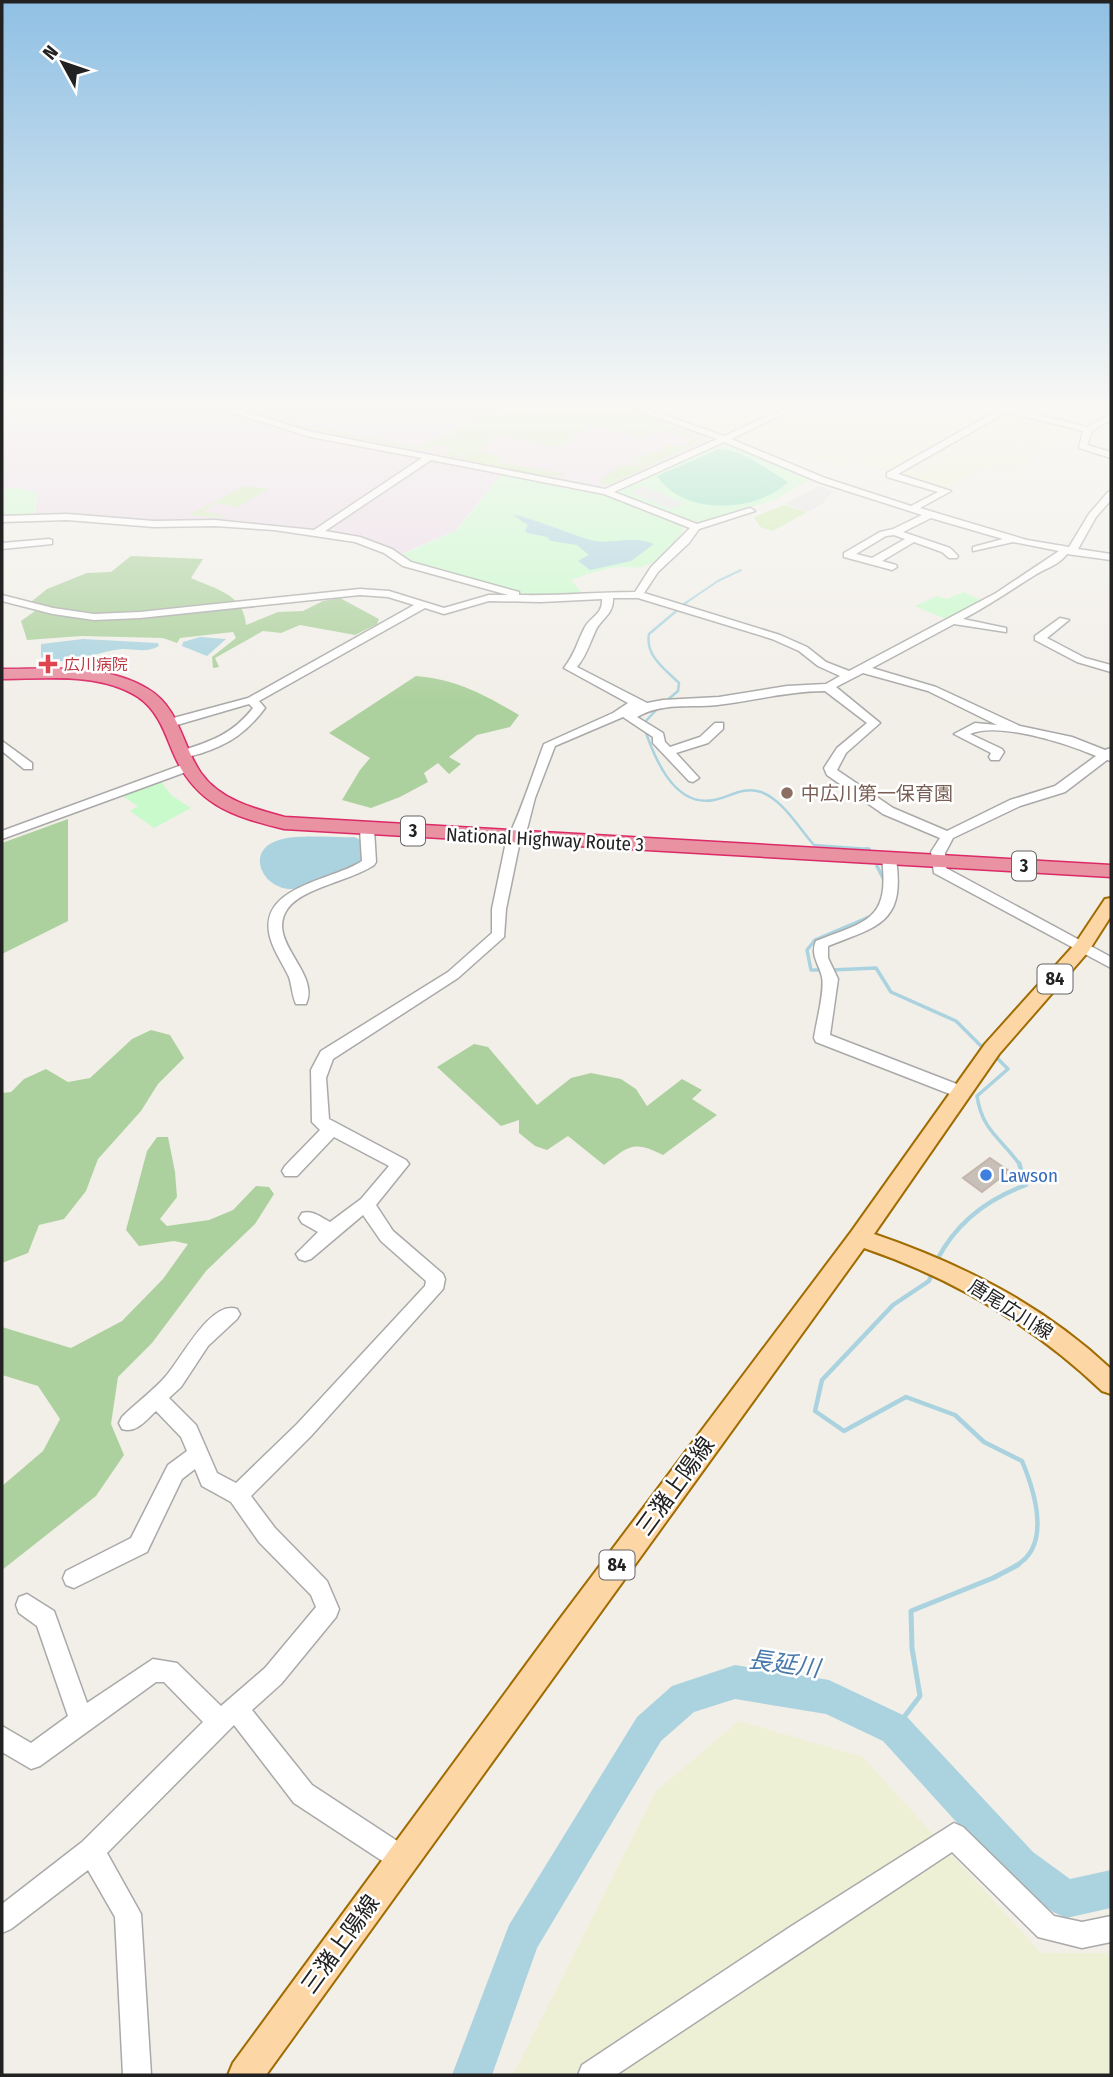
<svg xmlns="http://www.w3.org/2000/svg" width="1113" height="2077" font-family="'Fira Sans Condensed','Noto Sans JP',sans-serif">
	<rect width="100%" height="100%" fill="#f2efe9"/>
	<path fill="#ebdbe8" d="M2 409H215L309 436 501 474 456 530 399 555 391 551 287 526 34 516 38 493 19 488 2 489Z
		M235 409H633L705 434 708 442 609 486 595 487 317 432Z"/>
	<path fill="#eef0d5" d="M695 409H1111V440L1067 429 1013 475 986 467 948 489 854 462 842 467 797 454 784 459 688 417Z
		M739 1721 863 1757 1041 1953H1111V2075H513L656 1791Z"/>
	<path fill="#cdebb0" d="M501 409H541L456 458 443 455 452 448 435 445 424 451 300 427V424L417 447 444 436 456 434 451 432 487 415 495 417 503 414 496 411Z
		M543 409H623L645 415 702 440 610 485 599 482 621 465 646 467 637 464 636 460 629 458 631 457 641 458 647 453 656 454 668 445 683 447 693 438 677 435 678 433 651 430 640 438 629 435 632 432 587 427 558 447 499 436 477 451 501 457 496 462 566 474C553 481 476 462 458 458Z
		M245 486 269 489 237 507 216 503 203 511 231 518 189 515Z
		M784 505 807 512 773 531 760 527 754 517Z"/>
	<path fill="#add19e" d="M131 556 203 559 191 578C215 589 244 594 246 625L278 612 303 611 323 601 340 598 379 619 377 624 355 635 300 625 281 633 263 631 215 658 219 667 213 668 212 657 236 638 233 632 180 638 177 643 163 638 81 636 27 640 21 621 35 611 32 601 47 589 87 573 111 572Z
		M416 676C456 679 485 695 519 715L510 727 477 735 449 757 461 764 449 774 438 763 424 773 428 782 400 797 371 808 342 800 360 770 370 758 329 733Z
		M68 819V921L2 954V843Z
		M151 1030 170 1035 184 1058 158 1084 141 1111 98 1159 86 1191 64 1219 39 1225 28 1253 2 1263V1093L11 1092 24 1079 46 1069 68 1082 90 1078 132 1039Z
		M474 1044 488 1047 537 1105 571 1078 591 1073 621 1079 636 1089 647 1106 682 1079 702 1090 692 1099 717 1115 663 1155C633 1140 629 1146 604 1165L568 1136 547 1150 535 1146 519 1133V1120L501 1126 437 1067Z
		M157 1137H168L175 1172 177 1197 160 1219 167 1226 209 1220 233 1210 256 1186 269 1187 274 1194 255 1224 206 1271 152 1343 118 1377 111 1424 124 1455 96 1496 2 1570V1486L43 1451 60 1419 38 1386 2 1375V1327L71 1348 122 1321 163 1279 188 1244 174 1241 139 1246 126 1230 147 1151Z"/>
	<path fill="#c8facc" d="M718 446H735L811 479 775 500 697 523 620 493 621 488Z
		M501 475 612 497 684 526C680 543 658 563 641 567 634 569 627 566 619 567 602 569 587 574 571 580L582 593 543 597 527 595 493 584 463 578 461 575 417 564 399 556 457 530Z
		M19 488 38 493 33 516 2 517V489Z
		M964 592 982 601 946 619 915 606 937 596 947 599Z
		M160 780 172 796 191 808 154 828 130 811 138 806 119 794Z"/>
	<path fill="#88e0be" d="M719 449C744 450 767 470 788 482 757 513 683 516 657 476Z"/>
	<path fill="#e2e2e2" d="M643 486 685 504 670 509 629 492Z
		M818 486 833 491 823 503 808 512 785 504Z"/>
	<path fill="#aad3df" d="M513 515C520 514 575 535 584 538 608 548 631 533 654 544L631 561 590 570 578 561 589 555 577 545 551 541 547 537 528 533 525 531 528 525Z
		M200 637 226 639 207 656 182 646 183 642Z
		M83 639 158 643 159 646C148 653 135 649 122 649 97 651 65 669 41 657V644Z
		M354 837 361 840 363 863C342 872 316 888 293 889 262 890 244 850 279 840 298 834 333 838 354 837Z"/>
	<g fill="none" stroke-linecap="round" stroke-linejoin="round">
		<path stroke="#aad3df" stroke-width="2" d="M684 604 718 581 741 570"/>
		<path stroke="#aad3df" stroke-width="2.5" d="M665 702 678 691 679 683C665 669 645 656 649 634L687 602
			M659 707 643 724C653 755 673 808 714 800 730 797 743 786 761 792 783 800 799 828 814 845L869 849"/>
		<path stroke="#aad3df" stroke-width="3.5" d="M865 849H869
			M877 866 885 882
			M823 970H811L807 950 815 940 869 917
			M831 970 876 968 891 992 956 1021 984 1049
			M994 1055 1008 1069 977 1096C982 1131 1002 1139 1020 1165"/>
		<path stroke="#aad3df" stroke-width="4.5" d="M937 1260C956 1223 987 1199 1026 1185L1019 1163
			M932 1273 929 1281 893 1305 822 1380 815 1411 844 1431 906 1397 955 1415 984 1442 1022 1461C1035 1492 1052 1547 1015 1566"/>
		<path stroke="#aad3df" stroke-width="5" d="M895 1729 920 1696 912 1648 911 1611 993 1578 1018 1565"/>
		<path fill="#aad3df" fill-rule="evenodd" d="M735 1665 829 1680 907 1717 1033 1852 1070 1879 1111 1870V1908L1066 1918 1053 1912 1007 1878 883 1741 826 1714 735 1699 694 1712 661 1741 537 1948 492 2075H452L509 1925 637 1717 672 1686Z"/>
	</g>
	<path fill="#c7bfb8" stroke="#c4b6ab" stroke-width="2" d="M990 1158 1009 1171 982 1192 963 1178Z"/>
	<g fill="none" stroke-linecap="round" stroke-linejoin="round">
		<defs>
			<path id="minor" d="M221 409H235L312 432 605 489 717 439 634 409H647L724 436 783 409H794L731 439 825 478 911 506 938 492 887 477V473L1000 409H1015L1087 427 1111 414V419L1092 431 1087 445 1111 452V458L1079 448 1083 431 1007 412 898 474 951 491 920 508 1027 540 1069 547 1089 514 1108 492 1111 491V500L1096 517 1078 549 1111 554V560L1067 554C1059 565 1046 568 1035 575 1011 590 988 606 963 619L1006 628V632L954 624 872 668 936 687 1020 726 1072 737 1105 750 1111 748V761L1107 760 1065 792 1020 806 953 838 945 853 946 868 1111 957V968L934 873 931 852 940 838 883 814 827 775 824 768 837 748 867 723 825 691C788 691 753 701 717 705 689 708 663 702 637 717L663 733 665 742 670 747 700 737 715 723H723V729L708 743 676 753 699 778 693 782 689 781 653 743V737L623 717 555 746 535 798 525 837 520 841 506 909 504 937 458 978 333 1059 326 1078 329 1119 406 1160 409 1164 376 1205 393 1231 443 1274 445 1279 443 1289 311 1436 251 1496 275 1528 327 1581 339 1609 336 1617 281 1684 252 1710 312 1785 411 1850 415 1859 411 1868 402 1872 393 1868 294 1803 234 1725 107 1853 141 1914 151 2075H123L115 1917 88 1870 11 1929 2 1933V1904L82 1842 203 1722 164 1682H156L40 1766 31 1769 2 1752V1726L31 1743 68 1716 37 1626 19 1613 16 1605 19 1597 27 1594 54 1611 87 1703 153 1659 177 1663 221 1706 265 1668 316 1607 311 1595 259 1542 231 1502 202 1486 195 1469 182 1479 147 1552 74 1588 66 1585 63 1578 66 1571 131 1538 168 1465 187 1451 181 1437 156 1411C146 1420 136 1434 122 1429L119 1423 122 1417C136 1403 153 1391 166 1376 181 1360 210 1300 237 1309L240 1314 237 1319 208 1346 181 1387 169 1398 196 1425 217 1473 236 1483 297 1424 425 1286 426 1281 381 1241 363 1215 311 1259 305 1261 299 1259 296 1254 318 1232 302 1223 299 1218 302 1213C313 1210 320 1217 330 1222L361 1199 389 1166 334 1137 297 1176H285L282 1171 285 1166 320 1130 312 1122 311 1070 321 1051 448 972 492 933V909L507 837C514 832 538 759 544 744L613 713 628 703 564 668C576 652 577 642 585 627 592 616 603 614 602 599L541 602 489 601 444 614 425 608 259 701 265 708C247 732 230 744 202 753 194 755 187 758 180 757V751C210 742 233 734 253 708L249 704 170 727 164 723 166 720 248 698 414 605 388 597 360 595 140 618 94 620 53 614 2 601V595L53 608 94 614 140 612 360 589 389 591 444 608 489 595H508L403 566 384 553 355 542 274 530 215 526 154 527 67 520 2 522V516L67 514 154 521 215 520 314 530 422 458 311 437ZM724 442 819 482 922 515 893 529 880 532 844 553V557L892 570 897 567 896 565 882 561 914 542 942 552 949 558H957L958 556 950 548 903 532 931 518 1003 539 973 547V551L1013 542 1059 551 996 593 849 671 826 662 807 647 780 635 644 593 658 572 689 543 699 529 755 511 750 508 697 524 614 492ZM431 460 604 494 690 528 651 567 635 592C597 592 558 596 519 595V592L411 562 392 549 360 537 325 531ZM894 535 905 539 872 558 856 554 886 536ZM613 598H638L772 639 799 651 818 666 840 676 826 684 787 686 719 697 663 700 647 703 577 667C586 656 589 645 595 632 600 619 614 615 613 598ZM863 673 928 691 997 725 975 723 954 734 991 753 989 757 991 760H999L1004 752 1002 749 970 734C998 721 1068 744 1096 756L1055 786 1010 800 947 831 893 808 837 770 846 753 880 723 836 687Z
				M49 539 52 540V544L2 549V543Z
				M1060 618 1069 620 1047 638 1085 658 1111 665V672L1077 662 1035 640V636Z
				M2 741 32 763V769H24L2 751Z
				M190 762 196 766 194 769 2 839V831Z
				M367 825 374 829 376 862 374 865C351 881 304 887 288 908 264 941 321 972 306 1004H296C292 995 292 986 289 977 283 964 274 952 270 937 257 886 332 881 362 861L360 829Z
				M889 855 896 859C905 922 880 926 828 946V958L838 979 830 1035 967 1088 969 1092 967 1096H955L816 1042 814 1038C816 1023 825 991 822 977 819 964 810 955 816 941 866 921 890 921 882 859Z
				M954 1823 963 1827 1054 1916 1082 1922 1111 1916V1942L1082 1948 1038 1937 952 1852 616 2075H578L582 2065 790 1927Z"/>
			<path id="major" d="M1111 898V916L1088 952 999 1054 874 1234C962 1264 1043 1305 1111 1369V1394L1102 1391C1033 1325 954 1279 864 1248L266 2075H228L233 2063 556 1624 851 1232 985 1044 1075 944 1105 899Z"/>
			<path id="highway" d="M2 669C50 669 105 663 148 689 180 708 182 746 201 773 220 800 255 809 285 817L1111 865V877L284 829C231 816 194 804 172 750 164 730 157 710 138 697 99 672 46 679 2 679Z"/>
		</defs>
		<use href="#minor" stroke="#a9a9a9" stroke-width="3"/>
		<use href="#major" stroke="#a06b00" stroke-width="4"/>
		<use href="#highway" stroke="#dc2a67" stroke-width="3"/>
		<use href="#minor" fill="#fff" fill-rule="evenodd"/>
		<use href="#major" fill="#fcd6a4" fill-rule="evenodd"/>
		<use href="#highway" fill="#e892a2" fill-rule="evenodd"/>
	</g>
	<linearGradient id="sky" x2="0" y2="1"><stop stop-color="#8fc0e4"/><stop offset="0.58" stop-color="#f9f8f5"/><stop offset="1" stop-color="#f9f8f5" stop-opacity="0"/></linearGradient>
	<rect width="1113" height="700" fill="url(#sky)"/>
	<path fill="#e0444e" stroke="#fff" stroke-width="2.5" d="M44.5 653.5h7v7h7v7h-7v7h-7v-7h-7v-7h7z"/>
	<circle fill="#8d6e63" stroke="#fff" stroke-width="2.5" cx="787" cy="793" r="7"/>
	<circle fill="#3f7fe0" stroke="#fff" stroke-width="2.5" cx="986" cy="1175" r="7"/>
	<g text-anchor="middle" stroke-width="5" stroke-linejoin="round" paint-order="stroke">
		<g font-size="16" fill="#be3a42" stroke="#fff" text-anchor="start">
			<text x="64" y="670">広川病院</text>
		</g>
		<g fill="#fff" stroke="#646464" stroke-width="2">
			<rect x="401" y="816.5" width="24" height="29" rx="5"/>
			<rect x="1012" y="851.5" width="24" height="29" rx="5"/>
			<rect x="1037.5" y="964.5" width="35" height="29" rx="5"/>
			<rect x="599.5" y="1550.5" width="35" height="29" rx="5"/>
		</g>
		<g font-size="18" font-weight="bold" fill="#222">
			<text x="413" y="837">3</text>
			<text x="1024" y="872">3</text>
			<text x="1055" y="985">84</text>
			<text x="617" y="1571">84</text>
		</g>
		<g font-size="19" fill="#785e54" stroke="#fff" text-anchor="start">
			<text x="801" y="800">中広川第一保育園</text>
		</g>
		<g font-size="19" fill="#222" stroke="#fff">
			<text transform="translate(545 839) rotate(3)" y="7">National Highway Route 3</text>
			<text transform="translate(1011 1309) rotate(32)" y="7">唐尾広川線</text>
		</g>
		<g font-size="19" fill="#366cbe" stroke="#fff" text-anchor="start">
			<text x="1000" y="1182">Lawson</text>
		</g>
		<g font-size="23" fill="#222" stroke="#fff">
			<text transform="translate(675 1486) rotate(-54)" y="8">三潴上陽線</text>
			<text transform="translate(340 1944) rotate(-54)" y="8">三潴上陽線</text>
		</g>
		<g font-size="24" font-style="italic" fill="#4a7aab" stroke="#fff">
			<text transform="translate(784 1664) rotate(8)" y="8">長延川</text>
		</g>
	</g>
	<rect width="1113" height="2077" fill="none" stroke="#222222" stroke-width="7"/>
	<g transform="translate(63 63) rotate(310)" stroke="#ffffff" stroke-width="5" paint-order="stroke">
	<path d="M0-5L12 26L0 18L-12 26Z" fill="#222222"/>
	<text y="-10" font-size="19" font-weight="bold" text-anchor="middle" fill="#222222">N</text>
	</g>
</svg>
